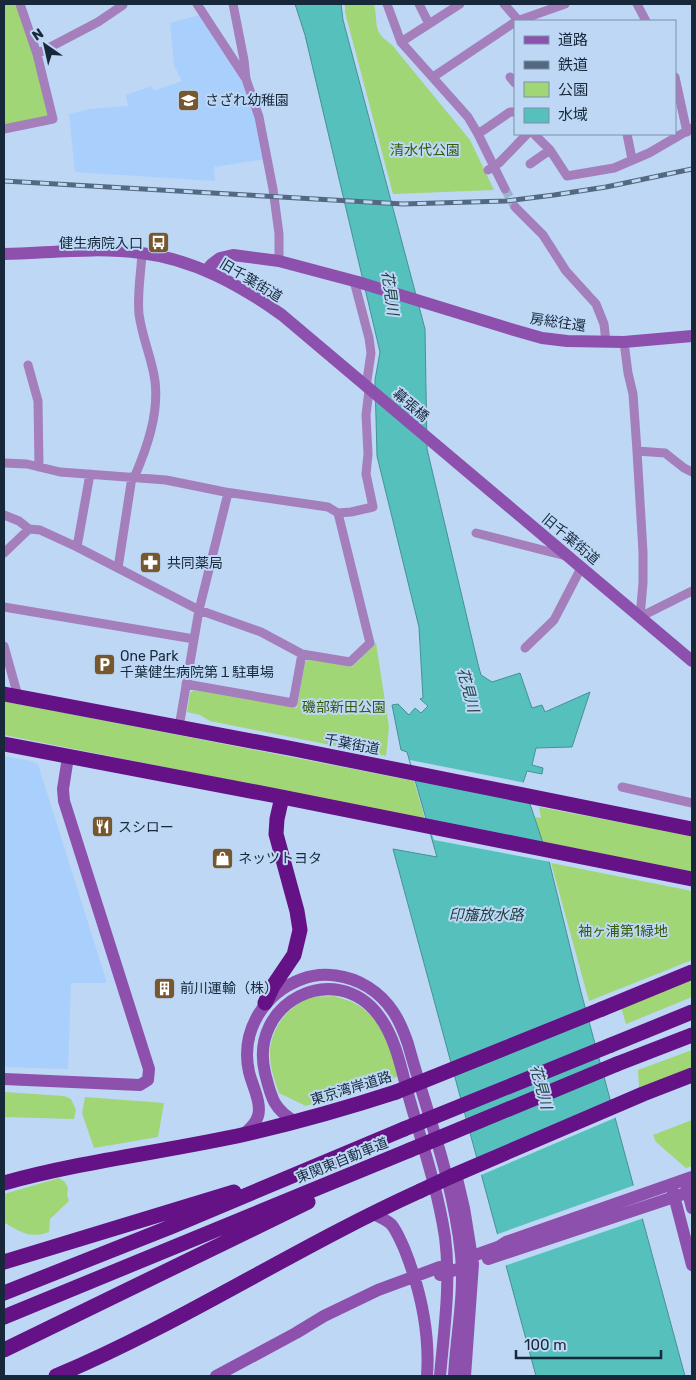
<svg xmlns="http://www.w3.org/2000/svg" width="696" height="1380" font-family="Rubik,'Noto Sans JP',sans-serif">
	<rect width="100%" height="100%" fill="#bdd7f5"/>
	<path fill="#a9d0fc" d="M200 15 246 88 260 130 265 159 214 167 215 181 75 172 69 114 90 109 128 106 126 95 152 86 154 91 182 81 174 65 170 23Z
		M4 756 31 761 38 764 107 983H71L68 1069 4 1067Z"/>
	<path fill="#a0d675" d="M4 4H18L36 60 49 114 46 117 4 127Z
		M345 4H374C379 25 371 30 392 45L470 140 494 190 393 194 345 12Z
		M376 643 389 727 386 756 210 721 200 715 187 712 190 693 194 690 297 708 305 662 309 659 352 667Z
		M4 701 414 781 425 819 4 735Z
		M539 807 692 836V872L542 844 535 817 541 818Z
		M551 863 692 891V960L589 1001Z
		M692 979V997L626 1024 621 1007Z
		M334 996C340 998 347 1000 352 1002 382 1016 390 1048 400 1076L306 1106 279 1093C275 1081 270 1068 270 1055 269 1030 289 1003 314 997 320 996 327 997 334 996Z
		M692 1050V1068L639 1088 638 1070Z
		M4 1092 64 1096 71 1099 76 1110 74 1119 4 1117Z
		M85 1097 164 1103 158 1137 94 1148 82 1113Z
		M692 1120V1166L686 1168 656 1142 653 1135Z
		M59 1178 65 1182 68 1188 67 1195 69 1201 50 1219 49 1232C31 1239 20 1232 5 1223L4 1194Z"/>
	<path fill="#56c0bd" stroke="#439296" d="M295 4H341L343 20 425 329 427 449 478 664 481 675 492 682 520 673 532 708 542 705 545 712 590 692 572 747 536 748 532 765 543 768 542 774 527 771 523 783 549 861 581 992 685 1376H536L393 849 437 857 407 752 401 750 392 705 398 704 409 715 415 708 421 713 428 706 420 699 423 698 419 627 377 456 375 380 380 352 305 35Z"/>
	<path fill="#bdd7f5" d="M410 760 526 783 532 803 416 780Z
		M427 819 545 845 551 862 434 840Z
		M612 1100 617 1117 479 1176 474 1159Z
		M635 1185 644 1218 504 1266 495 1235Z"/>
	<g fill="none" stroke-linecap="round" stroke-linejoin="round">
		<path stroke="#9cb4d0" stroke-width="9" stroke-dasharray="9 4.5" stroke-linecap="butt" d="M505 189 515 207"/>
		<path stroke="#a57ebc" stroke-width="9" d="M197 4 246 79
			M233 4 244 60 246 79 259 117 273 189 279 234V261
			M387 4 401 42 468 117 478 134 505 189
			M419 4 429 24
			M504 4 518 20
			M637 4 646 21
			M517 21 565 4
			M401 42 460 4
			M37 54 98 22 123 5V4
			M433 77 515 22
			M510 77 515 83
			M675 77 687 132
			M4 129 53 119 37 54 20 4
			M478 134 510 112H515
			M534 134 550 150 567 176 614 168 649 153 692 128
			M627 134 632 159
			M530 164 550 150
			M488 170 499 163 527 134
			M515 207 543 235 566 271 596 304 604 324 606 342
			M354 281 369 338 371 353 366 387
			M624 342 628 373 633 394 637 451 643 552V583L640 617
			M28 365 38 401 39 467
			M637 451 665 453 684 468 692 472
			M4 463 27 464 60 472 166 480 225 492 328 507 338 513
			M134 478C147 448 159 414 155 381 152 358 142 338 139 314 137 294 141 273 142 253
			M4 515 19 521 29 529 40 530 77 547 199 610 261 632 302 654 350 662 370 643 338 513 351 512 373 507 366 474 368 454 366 415 369 390
			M476 533 566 556
			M77 547 90 474
			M4 553 29 529
			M118 568 132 477
			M4 607 194 639
			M640 617 692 591
			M4 646 18 696
			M525 648 554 620 581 568
			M186 684 293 703 302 654
			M179 727 199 610 228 493
			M622 787 692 803"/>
		<path stroke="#8d50ad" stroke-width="12" d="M4 254C49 253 96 247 141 253 193 259 240 285 282 315L692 661
			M206 271 212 264 220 258 233 255 279 261 358 282 514 330 542 338 567 341 624 342 692 336
			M4 1079 140 1085 148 1080 149 1069 64 801 63 789 68 757
			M296 1122C273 1109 271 1097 265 1073 248 1002 336 958 379 1016 397 1040 402 1073 410 1101 423 1146 438 1191 445 1237 451 1283 444 1330 440 1376
			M244 1134C250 1129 256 1123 258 1116 262 1103 252 1085 249 1072 240 1031 264 993 302 979 323 971 349 975 368 987 390 1001 400 1020 408 1044 427 1113 454 1183 461 1255 465 1295 456 1336 454 1376
			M456 1174 464 1208 473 1264 465 1376
			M686 1185 692 1208
			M672 1188 692 1265
			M371 1213C378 1216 385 1219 391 1224 397 1231 400 1240 404 1248 420 1288 430 1333 427 1376
			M467 1258 498 1247 506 1242 692 1177
			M488 1259 692 1191
			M216 1376 296 1333 324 1316 378 1290 440 1267"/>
		<path stroke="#641286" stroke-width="15" d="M4 694 294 749 692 829
			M4 744 282 797 692 879
			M265 1003 273 986 294 955 300 930 297 911 276 834 277 819 282 797
			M602 1009 692 972
			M611 1045 692 1012
			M617 1064 692 1035
			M452 1176 643 1094 692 1075
			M4 1183C83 1161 165 1152 246 1134 297 1122 347 1108 396 1092
			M4 1262 234 1192
			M4 1293 173 1226 404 1129
			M4 1317 410 1150
			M4 1350 308 1202
			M56 1376C182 1323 296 1247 420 1191"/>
		<defs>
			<path id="rail" d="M4 181 403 204 506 201 554 195 606 187 692 169"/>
		</defs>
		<use href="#rail" stroke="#546880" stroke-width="5"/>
		<use href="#rail" stroke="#bdd7f5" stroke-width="3" stroke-dasharray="9" stroke-linecap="butt"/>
		<path stroke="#8d50ad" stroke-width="12" d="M440 1275 467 1266"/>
		<path stroke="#641286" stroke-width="15" d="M396 1092 602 1009
			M404 1129 611 1045
			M410 1150 617 1064
			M420 1191 452 1176"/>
	</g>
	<defs>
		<symbol id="school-square" viewBox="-11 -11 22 22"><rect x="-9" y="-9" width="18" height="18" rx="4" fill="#77572d" stroke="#bdd7f5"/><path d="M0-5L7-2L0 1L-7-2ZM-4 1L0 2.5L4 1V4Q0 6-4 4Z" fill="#fff"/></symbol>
		<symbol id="bus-square" viewBox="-11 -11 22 22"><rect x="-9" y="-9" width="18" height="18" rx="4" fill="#77572d" stroke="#bdd7f5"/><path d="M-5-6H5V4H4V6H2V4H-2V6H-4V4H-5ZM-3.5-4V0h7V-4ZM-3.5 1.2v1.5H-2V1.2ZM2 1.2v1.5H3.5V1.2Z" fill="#fff"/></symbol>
		<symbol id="pharmacy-square" viewBox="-11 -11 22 22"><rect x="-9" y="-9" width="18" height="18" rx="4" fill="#77572d" stroke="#bdd7f5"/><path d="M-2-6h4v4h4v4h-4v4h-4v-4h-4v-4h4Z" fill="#fff"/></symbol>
		<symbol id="parking-square" viewBox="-11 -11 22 22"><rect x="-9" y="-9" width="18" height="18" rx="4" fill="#77572d" stroke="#bdd7f5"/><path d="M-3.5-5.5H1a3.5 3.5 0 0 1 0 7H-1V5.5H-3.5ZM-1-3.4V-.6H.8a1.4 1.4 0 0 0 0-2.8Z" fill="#fff"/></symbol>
		<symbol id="restaurant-square" viewBox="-11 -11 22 22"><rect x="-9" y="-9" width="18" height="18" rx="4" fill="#77572d" stroke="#bdd7f5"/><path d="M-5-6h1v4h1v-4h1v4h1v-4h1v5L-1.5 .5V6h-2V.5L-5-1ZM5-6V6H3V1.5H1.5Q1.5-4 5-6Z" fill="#fff"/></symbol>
		<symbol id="shop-square" viewBox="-11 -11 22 22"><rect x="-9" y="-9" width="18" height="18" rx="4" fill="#77572d" stroke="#bdd7f5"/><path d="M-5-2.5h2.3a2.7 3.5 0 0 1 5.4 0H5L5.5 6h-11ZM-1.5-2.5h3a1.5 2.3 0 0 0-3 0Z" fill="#fff"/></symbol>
		<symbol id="building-square" viewBox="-11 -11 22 22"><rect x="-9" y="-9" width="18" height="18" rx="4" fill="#77572d" stroke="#bdd7f5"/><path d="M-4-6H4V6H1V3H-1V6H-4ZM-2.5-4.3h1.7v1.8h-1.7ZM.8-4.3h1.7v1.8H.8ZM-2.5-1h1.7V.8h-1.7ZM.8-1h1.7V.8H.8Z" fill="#fff"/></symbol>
	</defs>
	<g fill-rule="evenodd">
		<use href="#school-square" x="176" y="88" width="25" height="25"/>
		<use href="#bus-square" x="146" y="230" width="25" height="25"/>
		<use href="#pharmacy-square" x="138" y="550" width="25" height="25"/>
		<use href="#parking-square" x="92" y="652" width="25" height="25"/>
		<use href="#restaurant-square" x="90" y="814" width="25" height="25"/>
		<use href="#shop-square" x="210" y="846" width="25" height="25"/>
		<use href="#building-square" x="152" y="976" width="25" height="25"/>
	</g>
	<g text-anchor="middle" stroke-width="4" stroke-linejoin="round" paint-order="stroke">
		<g font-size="14" fill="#17283b" stroke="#bdd7f5" text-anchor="start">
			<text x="205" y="105">さざれ幼稚園</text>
			<text x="143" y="248" text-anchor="end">健生病院入口</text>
			<text x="167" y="568">共同薬局</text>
			<text x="120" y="661">One Park<tspan x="120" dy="16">千葉健生病院第１駐車場</tspan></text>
			<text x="118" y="832">スシロー</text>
			<text x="238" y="863">ネッツトヨタ</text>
			<text x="180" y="993">前川運輸（株）</text>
		</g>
		<g font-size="14" fill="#345b06" stroke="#bdd7f5">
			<text x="425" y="155">清水代公園</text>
			<text x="344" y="712">磯部新田公園</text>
			<text x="623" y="936">袖ヶ浦第1緑地</text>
		</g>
		<g font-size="14" fill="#17283b" stroke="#bdd7f5">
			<text transform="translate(251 280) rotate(31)" y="5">旧千葉街道</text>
			<text transform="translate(558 322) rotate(8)" y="5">房総往還</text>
			<text transform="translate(411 405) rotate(41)" y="5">幕張橋</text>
			<text transform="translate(571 539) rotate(40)" y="5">旧千葉街道</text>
			<text transform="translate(352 744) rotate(11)" y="5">千葉街道</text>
			<text transform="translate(351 1088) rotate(-17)" y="5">東京湾岸道路</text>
			<text transform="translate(342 1160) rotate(-22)" y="5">東関東自動車道</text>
		</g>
		<g font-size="15" font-style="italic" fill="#1e3f3d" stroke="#bdd7f5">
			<text transform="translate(390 293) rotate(82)" y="5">花見川</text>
			<text transform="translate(468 690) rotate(75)" y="5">花見川</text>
			<text x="486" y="920">印旛放水路</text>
			<text transform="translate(541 1087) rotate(75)" y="5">花見川</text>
		</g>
	</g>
	<rect width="696" height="1380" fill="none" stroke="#17283b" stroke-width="10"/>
	<rect x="514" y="20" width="162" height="115" fill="#bdd7f5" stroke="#7b91ab"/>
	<rect x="524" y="36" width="25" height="8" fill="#8d50ad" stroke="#7b91ab"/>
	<text x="558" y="45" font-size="15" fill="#17283b">道路</text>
	<rect x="524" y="61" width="25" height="8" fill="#546880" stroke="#7b91ab"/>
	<text x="558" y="70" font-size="15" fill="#17283b">鉄道</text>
	<rect x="524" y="82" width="25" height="15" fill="#a0d675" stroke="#7b91ab"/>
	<text x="558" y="95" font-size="15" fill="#17283b">公園</text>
	<rect x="524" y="108" width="25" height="15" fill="#56c0bd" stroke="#7b91ab"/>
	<text x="558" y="120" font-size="15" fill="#17283b">水域</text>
	<g transform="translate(45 45) rotate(326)" stroke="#bdd7f5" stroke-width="4" paint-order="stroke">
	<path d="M0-4L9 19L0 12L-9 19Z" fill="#17283b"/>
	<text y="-8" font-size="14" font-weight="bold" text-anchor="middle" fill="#17283b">N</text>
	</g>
	<path d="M516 1350v8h145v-8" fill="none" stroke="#17283b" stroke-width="2.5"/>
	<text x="524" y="1350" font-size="15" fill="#17283b" stroke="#bdd7f5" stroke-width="4" paint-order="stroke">100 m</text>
</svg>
